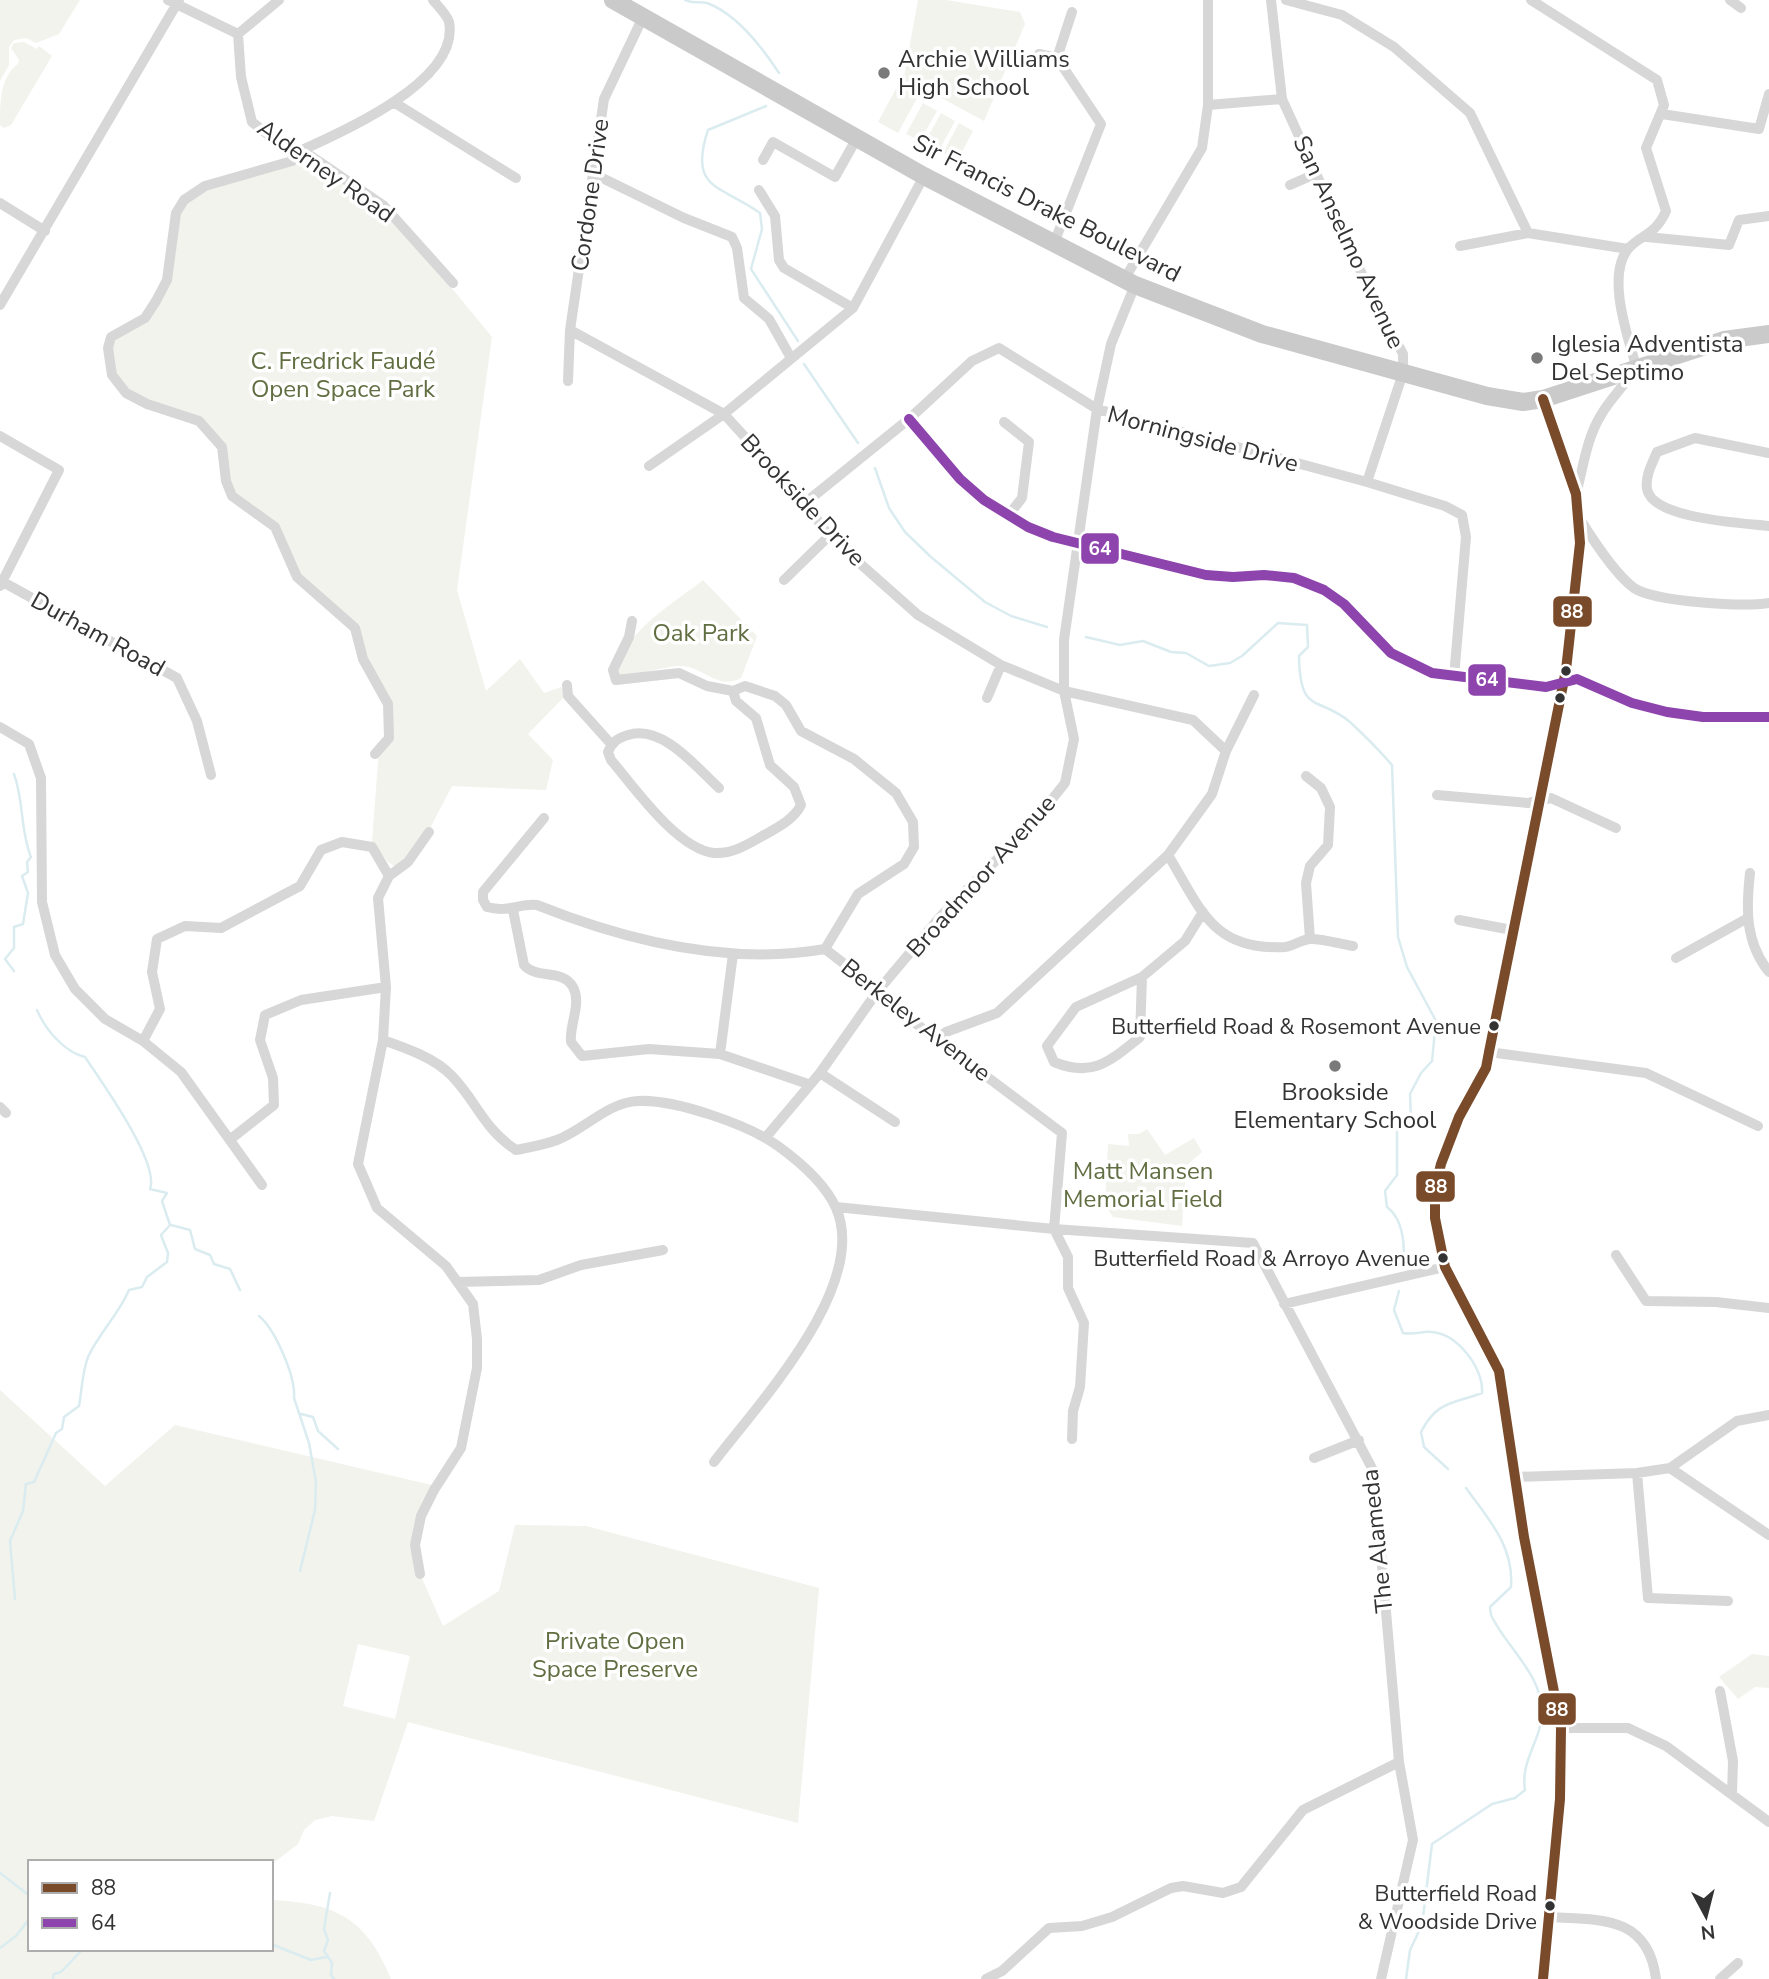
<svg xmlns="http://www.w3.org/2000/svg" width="1769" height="1979" font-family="'Nunito Sans',sans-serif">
	<rect width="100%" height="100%" fill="#fff"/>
	<path fill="#f1f3ec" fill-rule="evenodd" d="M0 0H80L59 34 36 43 26 38 14 40 9 47V65L0 81Z
		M918 0H946L1020 12 1025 24 984 121 925 89 903 82Z
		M24 42 37 49 39 46 52 56 11 125 4 128 0 125C0 103 0 77 18 64L19 60 11 48 14 43Z
		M898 85 918 96 898 133 878 122Z
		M923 103 937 111 920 141 906 134Z
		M941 113 955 121 938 152 924 144Z
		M959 123 973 131 957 161 943 153Z
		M311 156 384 206 492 337 457 590 486 691 520 659 544 693 561 687 565 696 528 734 553 760 546 790 452 786 418 851 396 867 388 862 372 842 379 749 390 721 357 636 304 586 283 539 232 496 222 447 199 421 147 404 112 375 111 337 145 318 167 280 173 228 193 192Z
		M703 580 757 636 741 678C718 690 704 668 683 666 666 665 633 676 616 680 617 635 672 605 703 580Z
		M1147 1129 1165 1155 1194 1138 1202 1152 1186 1166 1182 1226 1113 1217 1105 1205 1108 1144 1129 1146 1128 1134H1139Z
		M0 1390 105 1486 175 1425 436 1486 415 1545 420 1574 443 1626 499 1591 515 1525 586 1526 819 1588 798 1823 408 1722 374 1821 332 1816 315 1820 304 1830 298 1844 271 1865V1862H30V1949H271V1900C336 1903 366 1918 391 1979H0ZM358 1644 410 1656 395 1719 343 1706Z
		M1752 1654 1769 1656V1688L1755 1687 1738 1699 1719 1677Z"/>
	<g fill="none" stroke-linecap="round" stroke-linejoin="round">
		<path stroke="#daecf0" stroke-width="2.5" d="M685 0C692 4 699 1 707 3 737 14 762 47 779 73
			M766 106 708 130C688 190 721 185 760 213L762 229 751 269 798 341
			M804 364 858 443
			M875 468 889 508 905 532 931 557 985 602 1011 616 1047 627
			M1086 637 1120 645 1143 641 1171 652 1186 653 1209 666 1230 663 1242 656 1278 623 1307 625 1308 647 1299 656C1300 716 1318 695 1350 722 1364 735 1379 750 1392 765L1398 937 1407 967 1436 1021 1432 1061 1421 1073 1410 1094 1411 1119 1397 1126V1175L1385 1191 1387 1207C1404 1220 1405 1248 1403 1268
			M14 774C24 801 20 830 31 857L27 862 28 872 22 876 28 893 23 924 14 927V948L5 959 14 971
			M171 1225 190 1230 195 1249 210 1255 214 1264 230 1269 240 1290
			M1399 1291 1394 1310 1403 1333C1414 1335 1422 1331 1432 1332 1458 1334 1484 1369 1482 1393 1452 1404 1437 1401 1421 1432L1424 1447 1448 1469
			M259 1316C275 1329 296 1377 294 1398L309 1443 316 1482 315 1510 300 1571
			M301 1414 313 1417 318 1431 338 1449
			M15 1599 10 1541 23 1511 26 1484 34 1482 56 1433 62 1429 64 1417 79 1406C82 1390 82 1373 88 1357 99 1333 119 1314 129 1290L142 1287 147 1277 167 1262 168 1253 161 1235 170 1225 162 1201 167 1193 150 1189C160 1163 101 1081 85 1057 64 1052 45 1029 37 1010
			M0 1873 30 1896
			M330 1893 324 1929 328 1940 324 1951 332 1963 331 1975 334 1979
			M271 1944 311 1960 326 1957
			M0 1948 16 1936 30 1918
			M53 1979 54 1974 61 1972 83 1949
			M1406 1979 1410 1950 1422 1925 1432 1844 1492 1804 1515 1798 1525 1790C1520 1760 1542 1740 1542 1711 1541 1673 1506 1647 1491 1615L1490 1607 1511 1587C1514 1546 1489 1520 1466 1488"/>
		<path stroke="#d7d7d7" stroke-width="10" d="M168 0 238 34 241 77 252 122 293 154 311 156 384 206 453 283
			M1271 0 1282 99 1366 283 1403 354V373L1367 482
			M1286 0 1342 15 1394 47 1470 113 1528 233 1628 249
			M1531 0 1657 80 1664 105 1646 148 1666 211C1655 236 1641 234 1628 249 1606 276 1628 337 1636 366 1627 384 1611 397 1601 415 1587 437 1583 468 1576 494
			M1730 0 1741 8
			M238 34 279 0
			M1039 54 1057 58 1101 124 1054 243
			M1057 58 1072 12
			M395 103 516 178
			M1208 105 1282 99
			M1662 114 1759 129 1769 94
			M293 154 292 161 205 186 184 200 176 213 167 280 156 301 145 318 111 337 108 348 112 375 126 393 147 404 199 421 222 447 226 481 232 496 275 527 297 577 355 628 363 659 388 704 389 738 375 754
			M293 154C336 135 461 82 449 22 447 15 438 6 433 0
			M763 160 773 142 835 177 858 136
			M594 174 684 218 732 237 737 248 744 298 769 319 791 358
			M1290 185 1315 174
			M759 190 775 216 779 260 784 268 853 308
			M0 203 45 231
			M1647 237 1729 245 1739 220 1769 216
			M1460 246 1528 233
			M1124 280 1202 148 1208 105V0
			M0 305 179 0
			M570 330 724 414 805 503 829 536 918 615 1001 665 1064 691 1193 720 1226 751
			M568 381 570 330 604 99 643 17
			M909 419 960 479 984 500 1028 527 1053 537 1206 575 1233 577 1264 575 1294 578 1324 590 1344 604 1391 653 1432 673 1546 687 1577 679 1632 703 1667 712 1703 717H1769
			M1004 422 1029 442 1022 498 1008 516
			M0 436 59 470 0 586
			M1769 453 1695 438 1657 452C1652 464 1645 476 1647 489 1652 519 1743 523 1769 526
			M649 466 724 414 853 308 924 176
			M805 503 909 419 972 361 999 348 1097 409 1367 482 1445 506 1462 515 1466 537 1454 677
			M1580 519C1593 540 1615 574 1634 588 1655 602 1743 607 1769 603
			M784 580 829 536
			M3 582 177 678 197 721 211 775
			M632 621 629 637 613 670 616 680 679 673 707 686 733 691
			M567 685 568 696 611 744
			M733 691 745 686 775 696 786 705 801 731 854 759 896 793 913 822 914 847 904 864 858 894 825 949
			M987 698 1001 665
			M0 727 29 744 41 778 42 902 55 955 75 989 105 1019 143 1041 181 1072 262 1185
			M1306 776 1321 788 1330 807 1328 845 1310 866 1306 883 1310 939
			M719 788C696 767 662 724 628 735 618 738 612 742 608 752L611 760C634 787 677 849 714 853 731 854 745 846 759 838 774 829 793 821 801 805L794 787 770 765 756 718 736 701 733 691
			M1437 795 1528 803 1551 798 1616 828
			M544 818 483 892V900L487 907C509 913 519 903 537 905 627 941 728 966 825 949L873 986 883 999 1062 1133 1054 1229 1068 1257V1288L1084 1323 1080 1387 1073 1411 1072 1439
			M1168 855C1201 909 1212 951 1285 947 1294 946 1302 939 1311 939 1324 939 1340 944 1353 946
			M1750 873C1746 909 1745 942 1769 972
			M389 876 378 898 386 987 383 1040 358 1164 377 1208 446 1266 473 1304 477 1339V1368L461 1448 434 1490 421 1516 415 1545 420 1574
			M389 876 408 862 429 832
			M513 910 524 965C537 980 562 968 573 987 582 1004 569 1025 571 1042L582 1056 649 1049 720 1054 808 1084
			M1459 920 1512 930
			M1676 958 1746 919
			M1142 977 1140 1037C1110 1061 1093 1078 1054 1062L1047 1046 1076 1007Z
			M1142 977 1185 941 1203 912
			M938 1038 946 1032 997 1013 1168 855 1212 794 1226 751 1254 695
			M383 1040C406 1048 435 1058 452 1076 477 1102 483 1128 516 1150 530 1147 544 1145 557 1140 584 1130 608 1102 638 1101 675 1099 749 1125 778 1146 800 1162 825 1183 836 1208 870 1285 758 1404 714 1462
			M143 1041 160 1009 152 972 157 939 185 926 221 928 300 886 321 850 342 842 372 847 389 876
			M1489 1052 1646 1073 1758 1126
			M720 1054 733 954
			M820 1073 895 1122
			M0 1107 6 1113
			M766 1137 820 1073 877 992 940 917 1033 823 1065 783 1074 739 1064 691V640L1097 409 1111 344 1135 285
			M232 1138 274 1105 273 1078 260 1040 265 1015 301 1000 386 987
			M836 1207 1054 1229 1253 1243 1374 1472 1399 1762 1413 1840 1381 1979
			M1616 1255 1646 1301 1716 1302 1769 1308
			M457 1282 539 1280 581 1265 663 1250
			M1284 1304 1445 1267
			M1314 1458 1359 1440
			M1670 1468 1737 1421 1769 1415
			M1637 1473 1648 1598 1728 1601
			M1514 1477 1637 1473 1670 1468 1769 1535
			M1720 1691 1733 1761 1732 1794
			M1561 1728H1628L1666 1746 1769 1822
			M1547 1917C1598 1920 1648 1914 1656 1979
			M986 1979 1002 1971 1049 1928 1082 1926 1112 1917 1171 1888 1183 1886 1223 1893 1241 1887 1303 1810 1399 1762
			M1720 1979 1738 1963"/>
		<path stroke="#d7d7d7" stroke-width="14" d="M1543 399 1576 494 1580 543 1566 670 1489 1052 1486 1068 1459 1117 1441 1164 1435 1189V1218L1445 1267 1499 1371 1524 1537 1561 1728 1560 1799 1543 1979"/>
		<path stroke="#cacaca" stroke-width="18" d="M613 0 924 176 1135 285 1262 334 1487 396 1523 402 1543 399 1724 340 1769 334"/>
		<defs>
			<path id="bus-1" d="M1543 399 1576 494 1580 543 1566 670 1489 1052 1486 1068 1459 1117 1441 1164 1435 1189V1218L1445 1267 1499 1371 1524 1537 1561 1728 1560 1799 1543 1979"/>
			<path id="bus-2" d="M909 419 960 479 984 500 1028 527 1053 537 1206 575 1233 577 1264 575 1294 578 1324 590 1344 604 1391 653 1432 673 1546 687 1577 679 1632 703 1667 712 1703 717H1769"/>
		</defs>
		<use href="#bus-1" stroke="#fff" stroke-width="16"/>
		<use href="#bus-2" stroke="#fff" stroke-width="16"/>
		<use href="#bus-1" stroke="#7a4b2a" stroke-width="10"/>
		<use href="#bus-2" stroke="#8e44ad" stroke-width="10"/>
	</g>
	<g fill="#7a7a7a" stroke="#fff" stroke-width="2.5">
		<circle cx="884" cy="73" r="7"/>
		<circle cx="1537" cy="358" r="7"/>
		<circle cx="1335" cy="1066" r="7"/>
	</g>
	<g fill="#333" stroke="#fff" stroke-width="2.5">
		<circle cx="1566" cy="671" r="6"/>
		<circle cx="1560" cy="698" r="6"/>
		<circle cx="1494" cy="1026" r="6"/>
		<circle cx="1443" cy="1258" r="6"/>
		<circle cx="1550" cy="1906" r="6"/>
	</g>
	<g text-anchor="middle" stroke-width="7" stroke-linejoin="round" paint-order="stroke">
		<g font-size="22" fill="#333" stroke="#fff" text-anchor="end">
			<text x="1481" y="1034">Butterfield Road &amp; Rosemont Avenue</text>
			<text x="1430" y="1266">Butterfield Road &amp; Arroyo Avenue</text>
			<text x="1537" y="1901">Butterfield Road<tspan x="1537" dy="28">&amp; Woodside Drive</tspan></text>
		</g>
		<g font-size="24" fill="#333" stroke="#fff" text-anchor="start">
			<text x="898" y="67">Archie Williams<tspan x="898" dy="28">High School</tspan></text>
			<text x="1551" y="352">Iglesia Adventista<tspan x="1551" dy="28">Del Septimo</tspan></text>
			<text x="1335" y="1100" text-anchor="middle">Brookside<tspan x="1335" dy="28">Elementary School</tspan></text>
		</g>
		<g font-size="24" fill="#333" stroke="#fff">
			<text transform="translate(326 171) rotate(35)" y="8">Alderney Road</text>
			<text transform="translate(590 195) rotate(-82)" y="8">Cordone Drive</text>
			<text transform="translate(1047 208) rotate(27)" y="8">Sir Francis Drake Boulevard</text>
			<text transform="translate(1349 242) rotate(65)" y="8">San Anselmo Avenue</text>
			<text transform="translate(1203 439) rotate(15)" y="8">Morningside Drive</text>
			<text transform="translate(803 500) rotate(47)" y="8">Brookside Drive</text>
			<text transform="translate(98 634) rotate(29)" y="8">Durham Road</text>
			<text transform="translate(981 876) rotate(-48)" y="8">Broadmoor Avenue</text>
			<text transform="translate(916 1020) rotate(38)" y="8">Berkeley Avenue</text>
			<text transform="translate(1377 1541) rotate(-96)" y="8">The Alameda</text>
		</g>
		<g font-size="24" fill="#606e41" stroke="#fff">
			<text x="343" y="369">C. Fredrick Faudé<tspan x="343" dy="28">Open Space Park</tspan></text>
			<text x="701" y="641">Oak Park</text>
			<text x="1143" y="1179">Matt Mansen<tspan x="1143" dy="28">Memorial Field</tspan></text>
			<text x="615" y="1649">Private Open<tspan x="615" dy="28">Space Preserve</tspan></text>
		</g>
	</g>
	<g stroke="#fff" stroke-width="2.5">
		<rect x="1080" y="532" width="40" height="33" rx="7" fill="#8e44ad"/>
		<rect x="1552" y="595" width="41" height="33" rx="7" fill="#7a4b2a"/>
		<rect x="1467" y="663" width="40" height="34" rx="7" fill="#8e44ad"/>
		<rect x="1415" y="1170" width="41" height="33" rx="7" fill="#7a4b2a"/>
		<rect x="1537" y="1692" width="40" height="34" rx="7" fill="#7a4b2a"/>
	</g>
	<g font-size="19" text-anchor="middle" font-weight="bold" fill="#fff">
		<text x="1100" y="555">64</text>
		<text x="1572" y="618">88</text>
		<text x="1487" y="686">64</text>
		<text x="1436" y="1193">88</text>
		<text x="1557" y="1716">88</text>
	</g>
	<rect x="28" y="1860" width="245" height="91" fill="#ffffff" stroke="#adadad" stroke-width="2"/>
	<rect x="42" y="1883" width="35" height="10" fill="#7a4b2a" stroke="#adadad" stroke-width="2"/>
	<text x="91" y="1895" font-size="21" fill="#333333">88</text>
	<rect x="42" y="1918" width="35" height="10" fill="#8e44ad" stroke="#adadad" stroke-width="2"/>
	<text x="91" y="1930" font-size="21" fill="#333333">64</text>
	<g transform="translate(1706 1916) rotate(173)" stroke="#ffffff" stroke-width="5" paint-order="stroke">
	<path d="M0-5L12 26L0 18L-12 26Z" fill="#333333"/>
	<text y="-10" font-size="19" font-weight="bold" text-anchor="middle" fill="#333333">N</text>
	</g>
</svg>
